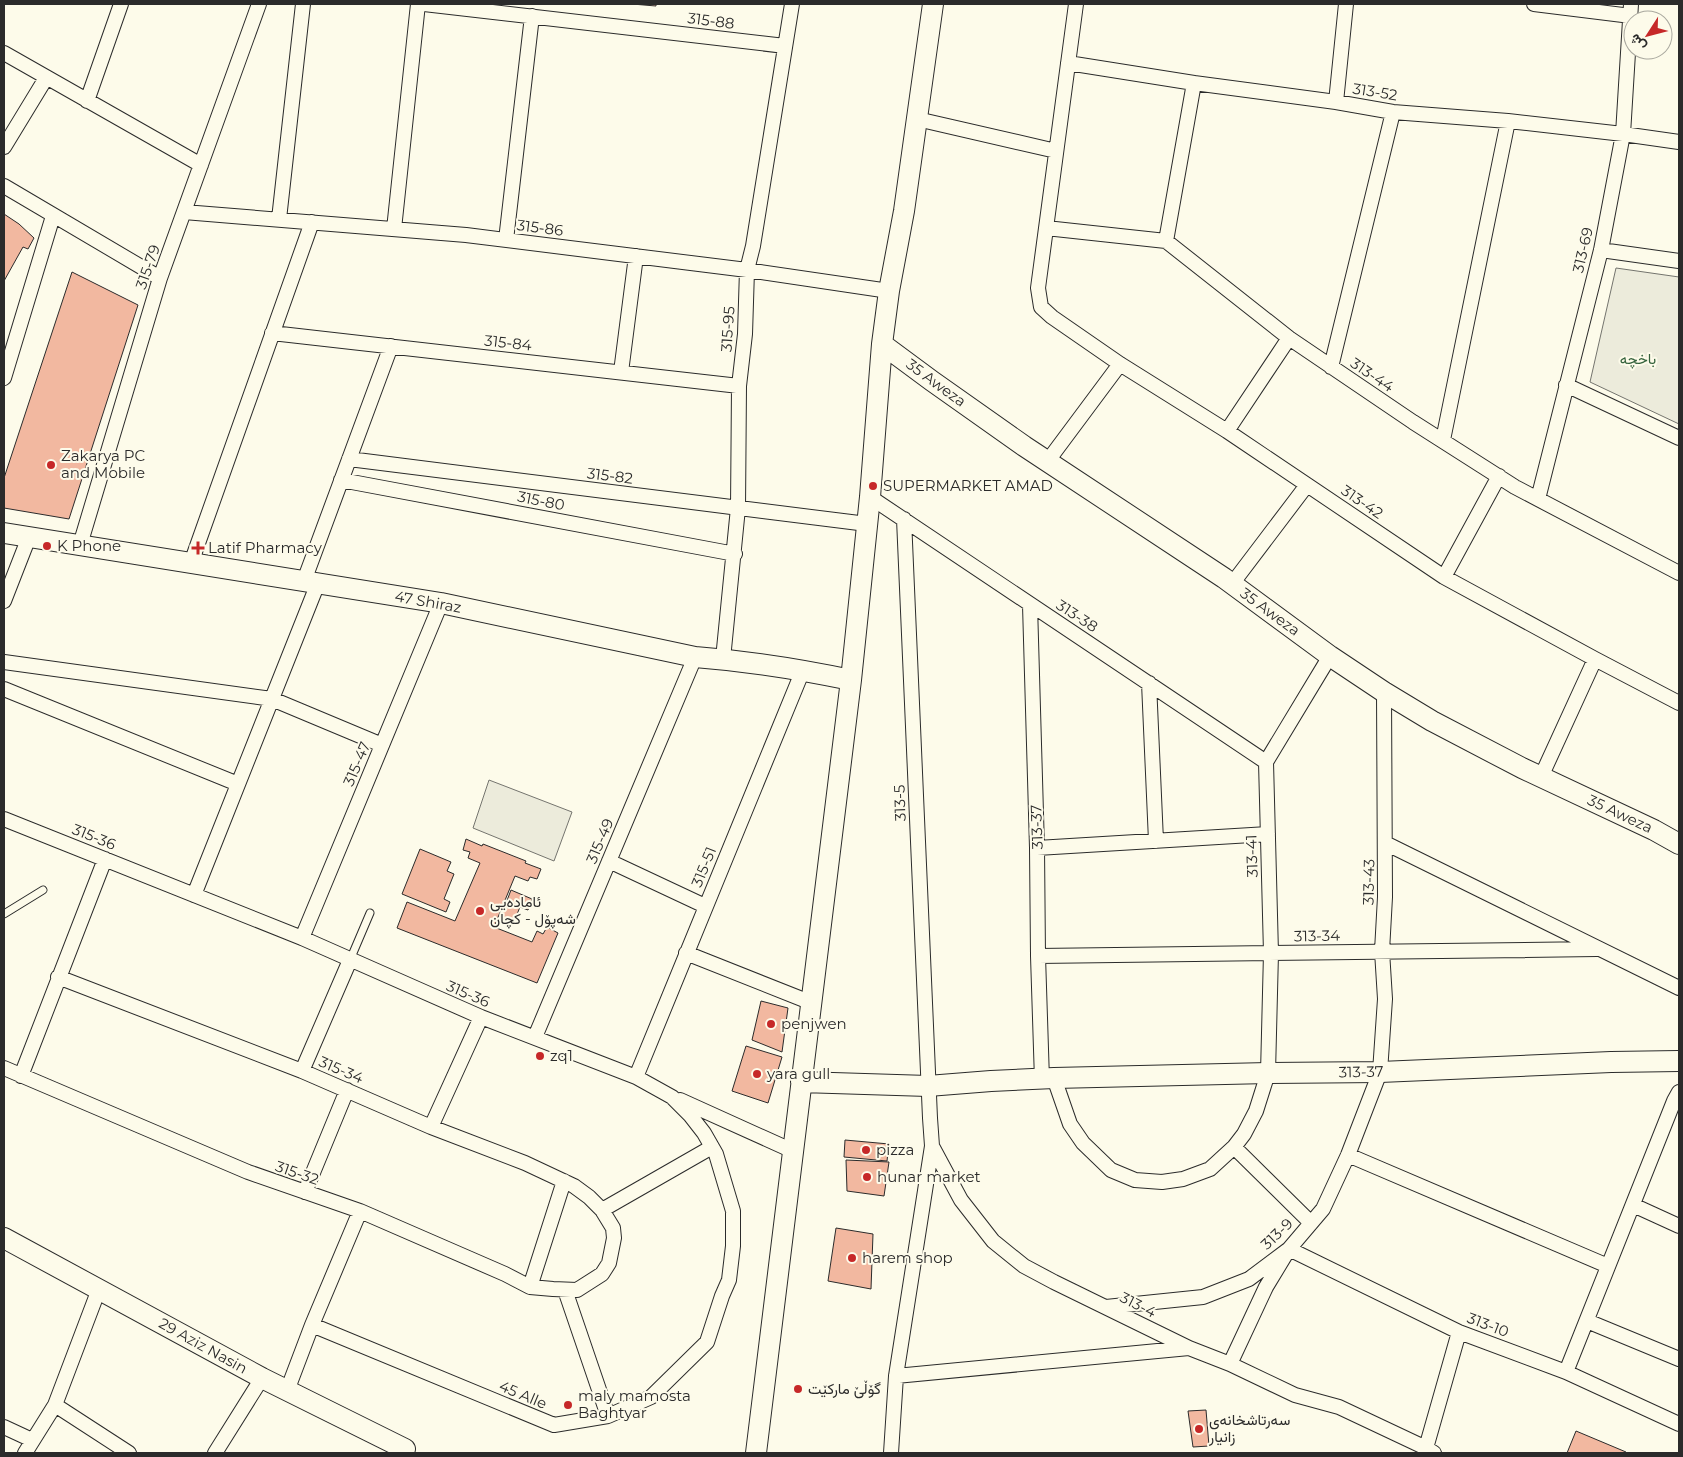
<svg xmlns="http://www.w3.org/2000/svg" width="1683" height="1457" font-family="Montserrat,Vazirmatn,sans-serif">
	<rect width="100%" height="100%" fill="#fdfbea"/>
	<path fill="#ecebdb" stroke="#74746e" d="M1616 268 1679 277V424L1590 382Z
		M489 780 572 812 554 861 473 828Z"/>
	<path fill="#f2b8a0" stroke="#2b2b2b" d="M632 4H656V6Z
		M4 214 19 224 34 238 28 249 23 247 4 281Z
		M72 272 138 305 69 519 4 508V478Z
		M466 839 482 846 483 844 526 861 525 863 541 869 537 879 530 877 528 881 515 876 494 927 532 942 537 931 543 934 547 927 558 933 537 983 397 928 407 902 455 921 480 863 468 858 470 852 463 850Z
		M420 849 451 862 447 871 454 874 444 899 450 902 446 912 402 894Z
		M511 890 532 899 528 910 520 907 513 924 500 919Z
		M761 1001 788 1008 782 1052 752 1040Z
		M746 1046 782 1057 768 1103 732 1091Z
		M845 1140 889 1144 887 1161 844 1157Z
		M846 1160 889 1162 884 1196 847 1191Z
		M836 1228 873 1234 871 1289 828 1281Z
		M1206 1410 1209 1446 1193 1447 1188 1411Z
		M1576 1431 1626 1452V1453H1567Z"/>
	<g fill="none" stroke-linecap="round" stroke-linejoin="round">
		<defs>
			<path id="lane" d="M4 914 43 890
				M350 960 370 913"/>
			<path id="street" d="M424 4 785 46
				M1076 4 1038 288 1041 307 1052 317 1120 364 1227 431 1444 577 1595 659 1679 703
				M1534 4 1631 16
				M4 53 201 165
				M1068 63 1194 83 1336 102 1393 112 1508 121 1623 134 1679 142
				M87 101 121 4
				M1336 102 1346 4
				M917 119 1056 151
				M4 147 46 78
				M4 186 160 278
				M184 212 466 235 747 270 889 291
				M279 219 303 4
				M1046 228 1166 241 1289 338 1413 422 1515 487 1679 573
				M394 229 418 4
				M506 240 532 16
				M1166 241 1194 83
				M1601 250 1679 261
				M272 333 739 386
				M1331 367 1393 112
				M621 372 636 256
				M4 378 53 216
				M1566 385 1679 438
				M1227 431 1289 338
				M1443 440 1508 121
				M349 459 867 524
				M1047 462 1120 364
				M341 480 735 554
				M870 497 1266 762
				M1538 499 1601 250 1623 134 1631 4
				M904 519 930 1118 932 1146 961 1200 993 1241 1024 1266 1054 1282 1189 1348 1230 1364 1295 1395 1339 1407 1426 1448 1434 1453
				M80 545 160 278 259 4
				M191 563 312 222
				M1444 577 1499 476
				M304 581 391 346
				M1232 584 1307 485
				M4 601 29 537
				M1030 605 1037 848 1038 956 1042 1080
				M723 659 738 508 739 386 745 334 747 270 753 246 792 4
				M4 662 272 699 382 745
				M1149 683 1156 841
				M4 689 238 784
				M1541 777 1595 659
				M4 819 302 938 481 1017 636 1077 672 1097 690 1115 704 1133 716 1154 733 1211V1246L729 1280 722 1296 707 1342 651 1397 608 1416 554 1425 312 1325
				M1385 843 1679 988
				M1037 848 1268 834
				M609 861 705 906
				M194 895 318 583
				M302 938 441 603
				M686 953 812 1003
				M1038 956 1597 949
				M535 1037 695 657
				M4 1068 248 1172 360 1211 505 1274 530 1287 553 1289 577 1290 602 1274 609 1263 614 1238 613 1228 602 1210 589 1197 574 1186 525 1163 431 1127 302 1071 58 977
				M302 1071 350 960
				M21 1076 105 859
				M636 1077 803 670
				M1054 1078 1070 1124 1083 1143 1111 1170 1135 1180 1162 1182 1183 1179 1210 1169 1234 1147 1244 1134 1256 1111 1268 1073 1271 953 1266 762 1330 656
				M680 1100 793 1151
				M431 1127 481 1017
				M1234 1147 1311 1223
				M1348 1155 1608 1266
				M305 1192 347 1090
				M1633 1205 1679 1226
				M602 1210 712 1147
				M530 1287 564 1181
				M565 1290 608 1416
				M1106 1307 1203 1297 1249 1279 1289 1249 1323 1209 1348 1155 1380 1072 1385 999 1382 951 1385 897 1384 692
				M1587 1321 1679 1359
				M1230 1364 1266 1287 1289 1249 1459 1332 1566 1372 1679 1424
				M1566 1372 1674 1101 1679 1092
				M896 1376 1189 1348
				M287 1391 312 1325 360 1211
				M55 1405 129 1453
				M4 1427 32 1440
				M1426 1448 1459 1332
				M25 1453 55 1405 99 1289
				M215 1453 262 1378
				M891 1453 896 1376 932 1146"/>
			<path id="secondary" d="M882 344 932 381 1024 446 1224 578 1330 656 1384 692 1432 721 1522 768 1654 830 1679 844
				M4 533 441 603 695 657C747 661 799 669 851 680
				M801 1082 928 1086 991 1081 1054 1078 1268 1073 1380 1072 1611 1062 1679 1061
				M4 1238 262 1378 405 1449
				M756 1453 851 680 870 497 882 344 889 291 904 211 933 4"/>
		</defs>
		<use href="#lane" stroke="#2b2b2b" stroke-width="9"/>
		<use href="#street" stroke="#2b2b2b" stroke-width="16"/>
		<use href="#secondary" stroke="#2b2b2b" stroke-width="22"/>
		<use href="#lane" stroke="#fdfbea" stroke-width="7"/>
		<use href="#street" stroke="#fdfbea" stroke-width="14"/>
		<use href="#secondary" stroke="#fdfbea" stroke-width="20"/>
	</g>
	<g fill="#c62828" stroke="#fdfbea" stroke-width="2">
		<circle cx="51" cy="465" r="5"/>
		<circle cx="873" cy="486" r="5"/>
		<circle cx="47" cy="546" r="5"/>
		<path d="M195.5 540.5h5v5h5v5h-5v5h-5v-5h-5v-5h5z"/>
		<circle cx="480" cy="911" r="5"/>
		<circle cx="771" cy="1024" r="5"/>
		<circle cx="540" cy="1056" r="5"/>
		<circle cx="757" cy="1074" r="5"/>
		<circle cx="866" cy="1150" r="5"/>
		<circle cx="867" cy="1177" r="5"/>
		<circle cx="852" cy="1258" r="5"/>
		<circle cx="798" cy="1389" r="5"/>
		<circle cx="568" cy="1405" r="5"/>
		<circle cx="1199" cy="1429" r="5"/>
	</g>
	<g text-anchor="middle" stroke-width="4" stroke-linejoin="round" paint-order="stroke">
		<g font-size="15" fill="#2b2b2b" stroke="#fdfbea">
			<text transform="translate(711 21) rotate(7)" y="5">315-88</text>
			<text transform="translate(1375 92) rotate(9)" y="5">313-52</text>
			<text transform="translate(540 228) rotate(7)" y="5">315-86</text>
			<text transform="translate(1583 250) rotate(-77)" y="5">313-69</text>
			<text transform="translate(148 267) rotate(-71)" y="5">315-79</text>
			<text transform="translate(728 329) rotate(-86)" y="5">315-95</text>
			<text transform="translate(508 343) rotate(6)" y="5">315-84</text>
			<text transform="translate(1372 375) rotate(34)" y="5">313-44</text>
			<text transform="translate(936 383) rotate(36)" y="5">35 Aweza</text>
			<text transform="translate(610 476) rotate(7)" y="5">315-82</text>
			<text transform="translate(541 501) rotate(11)" y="5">315-80</text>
			<text transform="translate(1362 502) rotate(34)" y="5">313-42</text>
			<text transform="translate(428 602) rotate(10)" y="5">47 Shiraz</text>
			<text transform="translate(1270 612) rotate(36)" y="5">35 Aweza</text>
			<text transform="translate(1077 616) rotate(33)" y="5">313-38</text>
			<text transform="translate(357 764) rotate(-67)" y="5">315-47</text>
			<text transform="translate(900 803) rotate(-92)" y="5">313-5</text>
			<text transform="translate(1620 814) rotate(25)" y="5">35 Aweza</text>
			<text transform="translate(1037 827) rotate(-92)" y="5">313-37</text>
			<text transform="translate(94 837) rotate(22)" y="5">315-36</text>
			<text transform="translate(600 841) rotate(-67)" y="5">315-49</text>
			<text transform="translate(1252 856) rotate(-92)" y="5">313-41</text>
			<text transform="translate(704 867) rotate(-68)" y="5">315-51</text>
			<text transform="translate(1369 882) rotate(-89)" y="5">313-43</text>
			<text transform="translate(1317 936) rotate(-1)" y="5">313-34</text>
			<text transform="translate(468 994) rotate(23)" y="5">315-36</text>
			<text transform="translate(341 1070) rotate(23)" y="5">315-34</text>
			<text transform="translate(1361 1072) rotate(-1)" y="5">313-37</text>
			<text transform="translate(297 1173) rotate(19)" y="5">315-32</text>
			<text transform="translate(1277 1234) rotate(-44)" y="5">313-9</text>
			<text transform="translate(1138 1305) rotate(27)" y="5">313-4</text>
			<text transform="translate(1488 1325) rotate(21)" y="5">313-10</text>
			<text transform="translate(203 1346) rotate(29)" y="5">29 Aziz Nasin</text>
			<text transform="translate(523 1395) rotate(23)" y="5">45 Alle</text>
		</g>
		<g font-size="15" fill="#34623c" stroke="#fdfbea">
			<text x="1638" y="364">باخچە</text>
		</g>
		<g font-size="15" fill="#2b2b2b" stroke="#fdfbea" text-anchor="start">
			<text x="61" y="461">Zakarya PC<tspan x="61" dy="17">and Mobile</tspan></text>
			<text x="883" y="491">SUPERMARKET AMAD</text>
			<text x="57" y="551">K Phone</text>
			<text x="208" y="553">Latif Pharmacy</text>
			<text x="490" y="907">ئامادەیی<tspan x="490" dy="17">شەپۆل - کچان</tspan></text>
			<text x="781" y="1029">penjwen</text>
			<text x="550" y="1061">zq1</text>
			<text x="767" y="1079">yara gull</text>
			<text x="876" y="1155">pizza</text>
			<text x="877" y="1182">hunar market</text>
			<text x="862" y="1263">harem shop</text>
			<text x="808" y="1394">گۆڵێ مارکێت</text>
			<text x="578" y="1401">maly mamosta<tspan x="578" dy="17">Baghtyar</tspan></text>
			<text x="1209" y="1425">سەرتاشخانەی<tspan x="1209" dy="17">زانیار</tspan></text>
		</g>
	</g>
	<rect width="1683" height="1457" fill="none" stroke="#2b2b2b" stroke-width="10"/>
	<g transform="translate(1648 35) rotate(234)"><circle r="24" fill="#fdfbea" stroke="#a9a89e"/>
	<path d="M0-4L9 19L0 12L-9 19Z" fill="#c62828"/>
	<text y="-8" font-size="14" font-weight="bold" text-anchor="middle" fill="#2b2b2b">ش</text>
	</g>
</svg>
